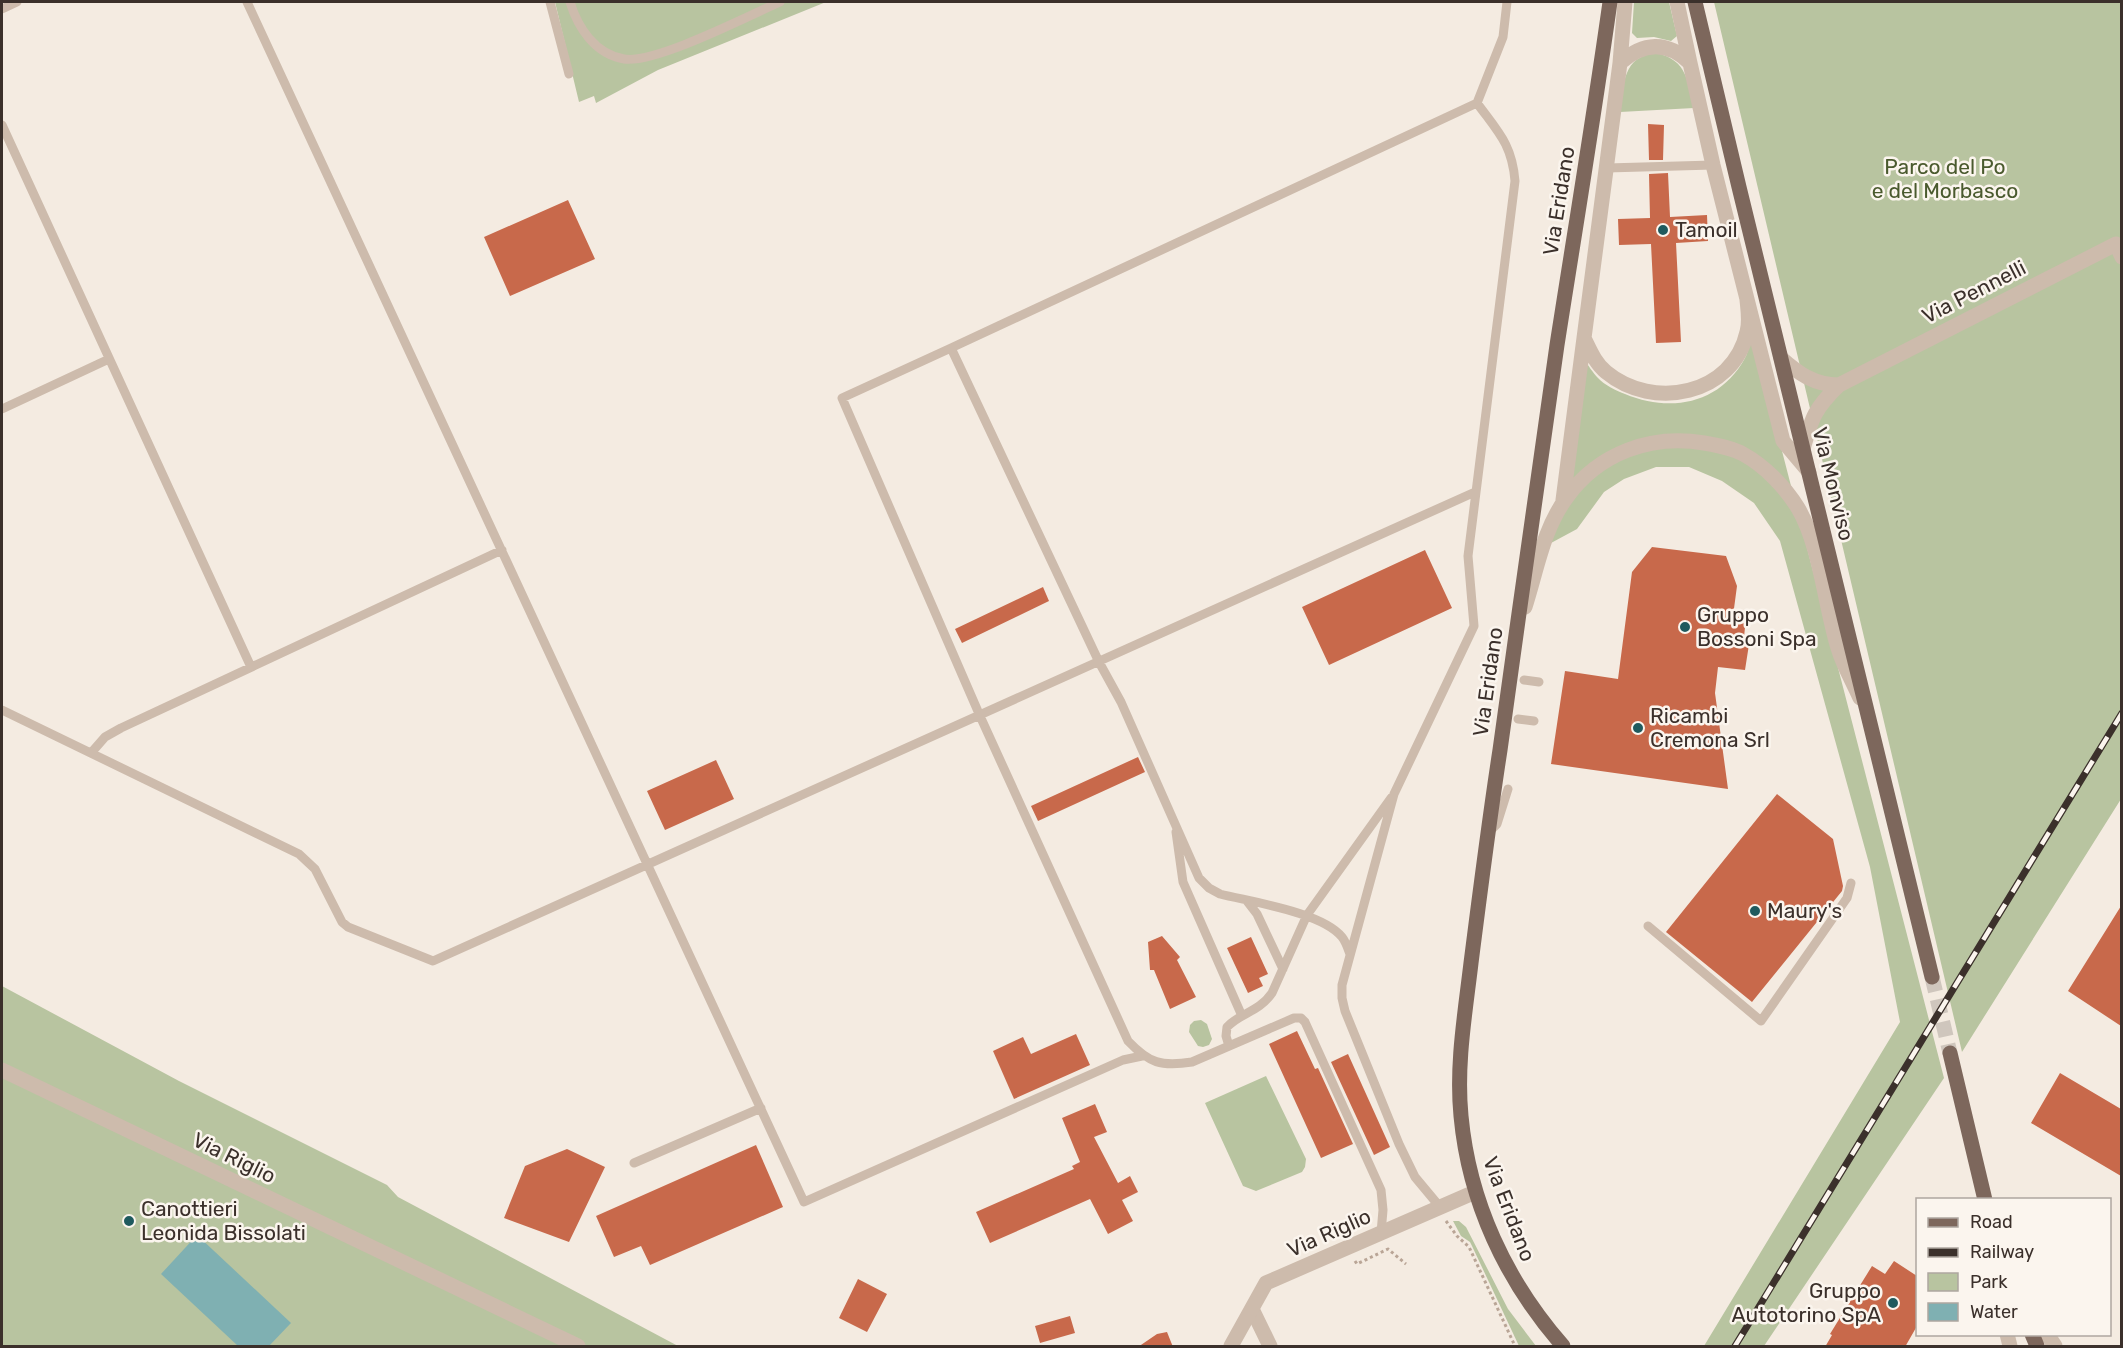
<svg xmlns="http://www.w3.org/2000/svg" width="2123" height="1348" font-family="Rubik,sans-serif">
	<rect width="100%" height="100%" fill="#f4ebe1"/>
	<path fill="#b8c4a0" d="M555 2H826L658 70 596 103 594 96 579 102Z
		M1634 2H1669L1677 36 1671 41 1654 37 1637 38 1632 33Z
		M1714 2H2121V799L1962 1052Z
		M1657 53C1688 61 1687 81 1694 108L1620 112C1624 84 1622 56 1657 53Z
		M1751 331 1944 1078 1764 1346H1704L1900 1022 1870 867 1780 541 1754 503 1722 481 1689 467H1656L1624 479 1604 492 1577 529 1551 543 1584 359C1588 365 1593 373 1598 378 1604 385 1617 391 1625 394 1671 413 1720 404 1745 358 1749 351 1750 340 1751 331Z
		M2 986 179 1081 387 1185 398 1197 678 1346H2Z
		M1201 1020 1207 1024 1212 1039 1209 1045 1203 1047 1198 1046 1189 1032 1190 1025 1194 1021Z
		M1266 1076 1306 1159 1305 1167 1302 1172 1256 1191 1243 1186 1205 1103Z
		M1453 1221H1459L1466 1227 1508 1309 1536 1346H1519L1472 1246 1470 1242 1461 1236Z"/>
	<path fill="#7fb0b2" d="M197 1235 291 1323 269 1346H238L161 1274Z"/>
	<path fill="#c8694b" d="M1648 124 1664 125 1663 160H1649Z
		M1668 173 1670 217 1707 215 1708 241 1676 243 1681 342 1656 343 1651 244 1619 245 1618 219 1650 218 1649 174Z
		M568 200 595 259 510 296 484 237Z
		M1652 547 1726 556 1737 586 1733 616 1746 618 1744 637 1750 638 1745 670 1718 667 1715 693 1728 789 1551 764 1565 671 1618 679 1632 572Z
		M1425 550 1452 608 1329 665 1302 607Z
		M1043 587 1049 601 962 643 955 629Z
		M1138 757 1145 772 1038 821 1031 806Z
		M716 760 734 799 665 830 647 791Z
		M1777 794 1833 839 1843 886 1842 891 1752 1002 1666 932Z
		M2121 906V1026L2068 991Z
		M1162 936 1180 957 1177 960 1196 997 1170 1009 1154 970H1150L1148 942Z
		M1251 937 1268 974 1259 978 1263 986 1248 993 1227 948Z
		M1297 1031 1315 1069 1318 1068 1353 1144 1321 1158 1269 1044Z
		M1076 1034 1090 1065 1014 1099 993 1051 1023 1037 1031 1054Z
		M1348 1054 1390 1147 1374 1155 1331 1062Z
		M2060 1073 2121 1109V1176L2031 1123Z
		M1095 1104 1107 1132 1094 1137 1118 1183 1130 1176 1138 1192 1122 1200 1133 1221 1108 1234 1090 1199 990 1243 976 1212 1074 1169 1072 1166 1080 1162 1062 1118Z
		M756 1145 783 1207 650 1265 641 1246 614 1257 596 1216Z
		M567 1149 605 1167 569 1242 504 1218 525 1166Z
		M1894 1261 1917 1276V1326L1905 1347H1825L1832 1335 1830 1334 1872 1266 1885 1274Z
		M858 1279 887 1294 867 1332 839 1318Z
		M1070 1316 1075 1333 1040 1343 1035 1326Z
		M1167 1332 1173 1347H1138L1157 1334Z"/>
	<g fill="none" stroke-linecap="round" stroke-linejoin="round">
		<path stroke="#cfc6bd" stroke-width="15" stroke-dasharray="15 8" stroke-linecap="butt" d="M1932 977 1950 1053"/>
		<path stroke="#b9a596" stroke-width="3" stroke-dasharray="3 3" stroke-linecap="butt" d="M1446 1221 1457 1236 1469 1247 1515 1346
			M1355 1261 1357 1264 1388 1249 1406 1264"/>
		<path stroke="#cdbbac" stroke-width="9" d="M247 2 804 1202 1123 1060 1142 1056
			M550 2 569 74
			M570 2C578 28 595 54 624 59 655 64 748 16 780 2
			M2 9 17 2
			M2 125 251 667
			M1607 168 1713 165
			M951 348 1477 103
			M2 409 109 359
			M1524 680 1539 682
			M2 710 299 854 315 869 342 922 348 927 433 961 1475 492
			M1518 719 1534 721
			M91 753 105 737 121 728 502 550
			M1176 832 1183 882 1242 1016
			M1489 832 1497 824 1508 789
			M1247 901 1257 914 1283 969
			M1648 926 1761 1021 1847 898 1851 883
			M1350 954C1348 949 1346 942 1342 937 1322 912 1251 902 1220 894L1209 888 1199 878 1121 702 1099 662 951 348 842 398 980 716 1128 1041C1149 1063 1161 1067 1192 1062L1294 1018H1301L1305 1022 1381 1190 1383 1210 1381 1233
			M1229 1046 1226 1036 1227 1027C1241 1012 1258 1013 1272 993L1307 915 1391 798
			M634 1163 761 1108
			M1440 1207 1415 1177 1399 1144 1345 1011 1342 998V985L1394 794 1474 626 1468 556 1515 181C1512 144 1498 132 1477 103L1503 37 1507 2"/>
		<path stroke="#cdbbac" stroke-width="15" d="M1677 2 1690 63
			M1620 63 1625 2
			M1747 300C1748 310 1750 322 1747 332 1733 395 1653 411 1606 372 1595 363 1590 350 1584 338L1620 63C1643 42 1667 40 1690 63L1713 165 1783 441 1809 472
			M1781 358C1798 373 1814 385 1839 385
			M1803 449C1812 417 1815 408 1839 385L2116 244 2122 257
			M1563 500 1584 338
			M1525 607C1537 570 1543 529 1567 497 1599 453 1651 434 1704 443 1716 445 1732 448 1743 454 1765 466 1785 487 1798 508 1820 545 1825 606 1838 648 1843 665 1853 682 1860 698
			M1252 1309 1270 1346
			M2007 1334 2010 1346"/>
		<path stroke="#cdbbac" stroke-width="15" d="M2 1070 578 1346
			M2047 1334 2055 1346
			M1231 1346 1266 1283 1475 1192"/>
		<path stroke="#7d675c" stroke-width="15" d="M1695 2 1739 187 1932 977
			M1950 1053 1985 1200
			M2032 1334 2037 1346
			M1563 1346C1506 1281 1469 1202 1461 1116 1456 1065 1465 1014 1471 963 1480 892 1489 821 1500 750 1519 615 1537 480 1557 345 1575 230 1594 116 1610 2"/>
		<defs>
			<path id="rail" d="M1735 1346 2122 713"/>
		</defs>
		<use href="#rail" stroke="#3b302b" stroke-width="7"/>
		<use href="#rail" stroke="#fbf5ee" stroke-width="4.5" stroke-dasharray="14" stroke-linecap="butt"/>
	</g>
	<g fill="#1f5a5e" stroke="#fbf5ee" stroke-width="2">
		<circle cx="1663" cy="230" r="6"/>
		<circle cx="1685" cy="627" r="6"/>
		<circle cx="1638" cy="728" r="6"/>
		<circle cx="1755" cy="911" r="6"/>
		<circle cx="129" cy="1221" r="6"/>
		<circle cx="1893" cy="1303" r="6"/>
	</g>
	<g text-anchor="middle" stroke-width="5" stroke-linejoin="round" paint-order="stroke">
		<g font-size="21" fill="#4a5a2e" stroke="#fbf5ee">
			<text x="1945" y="174">Parco del Po<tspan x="1945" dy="24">e del Morbasco</tspan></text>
		</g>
		<g font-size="21" fill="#3b302b" stroke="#fbf5ee">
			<text transform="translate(1559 201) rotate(-81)" y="7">Via Eridano</text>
			<text transform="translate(1974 292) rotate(-27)" y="7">Via Pennelli</text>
			<text transform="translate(1833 484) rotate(76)" y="7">Via Monviso</text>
			<text transform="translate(1488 682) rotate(-82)" y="7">Via Eridano</text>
			<text transform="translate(234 1158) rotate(26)" y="7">Via Riglio</text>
			<text transform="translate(1509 1209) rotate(69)" y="7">Via Eridano</text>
			<text transform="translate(1329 1233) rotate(-24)" y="7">Via Riglio</text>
		</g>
		<g font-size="21" fill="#3b302b" stroke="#fbf5ee" text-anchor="start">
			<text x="1675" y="237">Tamoil</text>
			<text x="1697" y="622">Gruppo<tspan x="1697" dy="24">Bossoni Spa</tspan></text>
			<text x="1650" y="723">Ricambi<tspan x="1650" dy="24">Cremona Srl</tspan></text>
			<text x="1767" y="918">Maury's</text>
			<text x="141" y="1216">Canottieri<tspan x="141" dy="24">Leonida Bissolati</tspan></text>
			<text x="1881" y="1298" text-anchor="end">Gruppo<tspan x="1881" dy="24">Autotorino SpA</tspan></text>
		</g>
	</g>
	<rect width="2123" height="1348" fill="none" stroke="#3b302b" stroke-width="6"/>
	<rect x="1916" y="1198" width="195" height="138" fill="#fbf5ee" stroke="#aea6a0" stroke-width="1.5"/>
	<rect x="1928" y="1218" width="30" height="9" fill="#7d675c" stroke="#aea6a0" stroke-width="1.5"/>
	<text x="1970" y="1228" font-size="18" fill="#3b302b">Road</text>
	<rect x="1928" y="1248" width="30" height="9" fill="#3b302b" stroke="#aea6a0" stroke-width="1.5"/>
	<text x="1970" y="1258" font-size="18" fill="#3b302b">Railway</text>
	<rect x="1928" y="1273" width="30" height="18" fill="#b8c4a0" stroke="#aea6a0" stroke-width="1.5"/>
	<text x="1970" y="1288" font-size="18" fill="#3b302b">Park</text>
	<rect x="1928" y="1303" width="30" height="18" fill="#7fb0b2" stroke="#aea6a0" stroke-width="1.5"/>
	<text x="1970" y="1318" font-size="18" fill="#3b302b">Water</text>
</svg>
